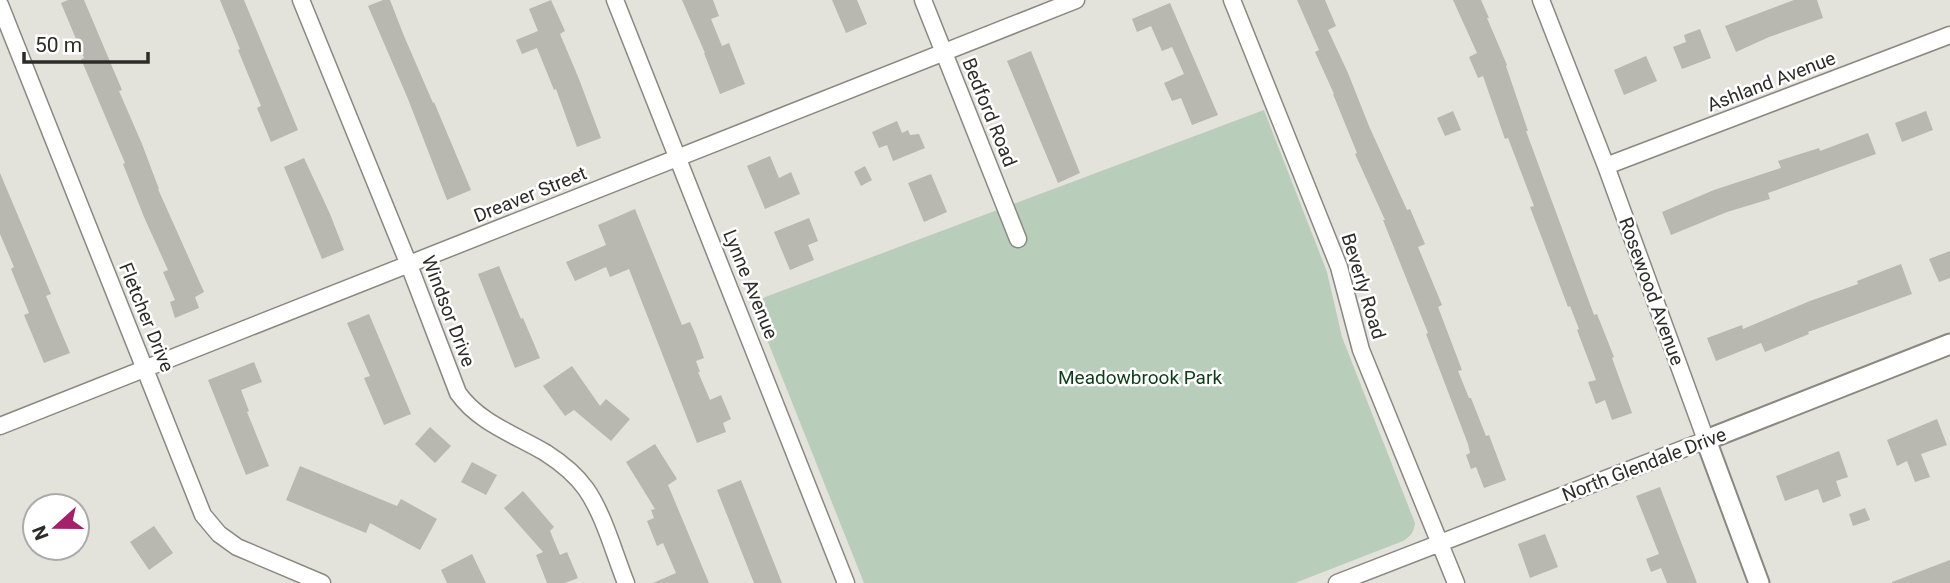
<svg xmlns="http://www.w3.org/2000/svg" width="1950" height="583" font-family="Roboto,sans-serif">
	<rect width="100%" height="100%" fill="#e3e2db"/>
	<path fill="#b9ceba" d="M1264 110 1327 272 1342 337 1415 523C1414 532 1411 536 1403 541L1295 583H864L752 302Z"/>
	<path fill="#b8b7b0" d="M68 0H84L122 90 119 91 142 144 159 189H158L204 292 195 297 199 308 175 318 170 302 175 300 163 272 168 270 144 217 123 164 125 163 81 59 84 58 61 3Z
		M220 0H244L298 130 271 142 257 108 261 106 238 50 240 49Z
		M383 0H390L404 36 433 103 434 102 471 190 447 200 408 99 368 6Z
		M551 0 565 31 560 34 579 79 601 138 577 147 556 89 554 90 537 48 522 54 516 40 538 31 529 9Z
		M682 0H713L719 16 711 19 722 46 729 43 745 84 720 94 704 53H705Z
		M832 0H857L867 24 846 33Z
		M1297 0H1325L1336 26 1328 30 1348 73 1369 126 1407 210 1410 209 1425 244 1418 247 1442 305 1438 307 1462 370 1458 371 1469 398H1471L1486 436 1489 435 1506 480 1484 488 1476 467 1471 469 1466 455 1470 453 1468 444 1426 334 1428 333 1383 220H1385L1355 154 1357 153 1333 94H1334L1315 52 1319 50Z
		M1453 0H1481L1489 18H1487L1507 65 1506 66 1528 131H1526L1594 315 1597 314 1614 357 1612 358 1632 413 1612 420 1605 400 1596 404 1588 382 1596 380 1577 330 1579 329 1570 306 1568 307 1548 254 1530 207 1534 206 1508 138 1505 139 1483 76 1478 78 1469 57 1477 53Z
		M1794 0H1817L1823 18 1769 37 1736 52 1725 26Z
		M1170 3 1218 115 1192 125 1181 98 1172 101 1164 83 1184 74 1172 47 1162 51 1151 26 1137 32 1132 19Z
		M1700 29 1711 58 1682 69 1673 47 1686 42 1684 35Z
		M1031 51 1080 173 1058 183 1007 61Z
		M1646 56 1657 81 1624 95 1614 70Z
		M1453 111 1461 130 1445 136 1437 118Z
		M1926 111 1933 130 1902 142 1895 123Z
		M897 121 902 133 908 130 910 135 919 134 925 148 893 161 887 145 879 148 872 132Z
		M1868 133 1876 154 1768 193 1770 199 1727 212 1671 235 1662 212 1714 190 1781 168 1778 161 1819 148 1820 151Z
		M770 156 779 178 791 172 800 194 765 209 747 166Z
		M304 158 330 214 344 250 322 259 284 167Z
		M865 166 872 180 861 186 854 172Z
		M0 173 51 294 46 296 70 353 44 363 24 315 29 313 11 269 14 267 0 234Z
		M931 174 947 212 924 222 908 183Z
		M635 209 682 325 690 322 696 336 704 358 696 361 700 372H698L710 400 721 395 731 419 723 423 726 432 697 443 629 269 610 277 606 267 575 281 566 262 606 245 598 225Z
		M809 218 818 241 808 245 814 260 790 270 774 232Z
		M1950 251V278L1939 282 1929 259Z
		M1901 264 1912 294 1808 332 1809 334 1765 352 1761 343 1716 361 1707 338 1742 325 1743 329 1810 301 1858 284 1857 281Z
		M499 266 521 319 523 318 540 358 515 368 478 274Z
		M369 314 411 414 384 425 364 378 370 376 347 323Z
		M254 362 262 382 241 390 249 411 247 412 269 466 246 475 208 380Z
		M572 366 600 406 606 399 630 419 611 441 574 410 565 416 543 386Z
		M1937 419 1947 445 1921 454 1930 477 1915 482 1907 461 1897 466 1887 440Z
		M430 427 451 446 435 463 415 444Z
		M655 444 677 479 668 485 709 583H653L676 573 663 543 657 546 647 521 654 518 651 510 655 509 626 462Z
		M1839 451 1848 477 1836 481 1841 496 1823 503 1818 489 1785 501 1776 476Z
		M472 462 497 475 486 495 461 482Z
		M300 466 397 506 401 499 437 519 420 550 370 523 366 533 286 500Z
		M741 480 782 583H754L717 490Z
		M1660 487 1678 534 1697 583H1667L1661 568 1651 572 1646 559 1659 554 1636 496Z
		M523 491 554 527 550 531 560 555 567 552 578 578 565 583H547L536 555 543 552 504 508Z
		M1865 508 1870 520 1853 526 1849 514Z
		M154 526 173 553 149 570 130 542Z
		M1545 534 1558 567 1530 578 1518 544Z
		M472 554 486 583H447L441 570Z
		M1950 560V583H1892V582Z"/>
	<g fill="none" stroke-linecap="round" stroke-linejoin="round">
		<defs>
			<path id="minor" d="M301 0 409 265 458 393C479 423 516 435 546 453 560 462 576 475 586 489 604 515 614 553 626 583
				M615 0 846 583
				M923 0 1018 239
				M1232 0 1339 267 1361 350 1456 583
				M0 5 203 515 219 534 237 547 322 583
				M1606 166 1950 35
				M0 426 1076 0
				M1337 583 1706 440 1606 166 1541 0"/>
			<path id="tertiary" d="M1759 583 1706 440 1950 344"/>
		</defs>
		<use href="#minor" stroke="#898881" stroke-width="19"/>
		<use href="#tertiary" stroke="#898881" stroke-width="23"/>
		<use href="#minor" stroke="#fff" stroke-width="16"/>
		<use href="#tertiary" stroke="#fff" stroke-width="19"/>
	</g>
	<g text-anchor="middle" stroke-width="5" stroke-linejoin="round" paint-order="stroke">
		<g font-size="19" fill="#2c2c29" stroke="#fff">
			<text transform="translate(1771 81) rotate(-21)" y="7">Ashland Avenue</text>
			<text transform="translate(990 112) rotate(68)" y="7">Bedford Road</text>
			<text transform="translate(530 194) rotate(-22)" y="7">Dreaver Street</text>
			<text transform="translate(751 284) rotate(68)" y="7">Lynne Avenue</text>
			<text transform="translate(1364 286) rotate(73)" y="7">Beverly Road</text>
			<text transform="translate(1652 291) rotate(70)" y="7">Rosewood Avenue</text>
			<text transform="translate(449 311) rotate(69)" y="7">Windsor Drive</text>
			<text transform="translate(147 317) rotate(68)" y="7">Fletcher Drive</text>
			<text transform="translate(1644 464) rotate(-21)" y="7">North Glendale Drive</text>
		</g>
		<g font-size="19" fill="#0c3f16" stroke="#fff">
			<text x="1140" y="384">Meadowbrook Park</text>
		</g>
	</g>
	<g transform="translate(56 527) rotate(249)"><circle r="33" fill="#ffffff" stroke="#ababa9" stroke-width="2"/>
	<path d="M0-5L12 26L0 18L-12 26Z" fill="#a5206b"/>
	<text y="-10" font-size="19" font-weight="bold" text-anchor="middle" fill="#2c2c29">N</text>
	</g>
	<path d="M24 52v10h124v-10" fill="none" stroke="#2c2c29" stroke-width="3.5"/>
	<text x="35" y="52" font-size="21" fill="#2c2c29" stroke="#ffffff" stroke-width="5" paint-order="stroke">50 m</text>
</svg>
